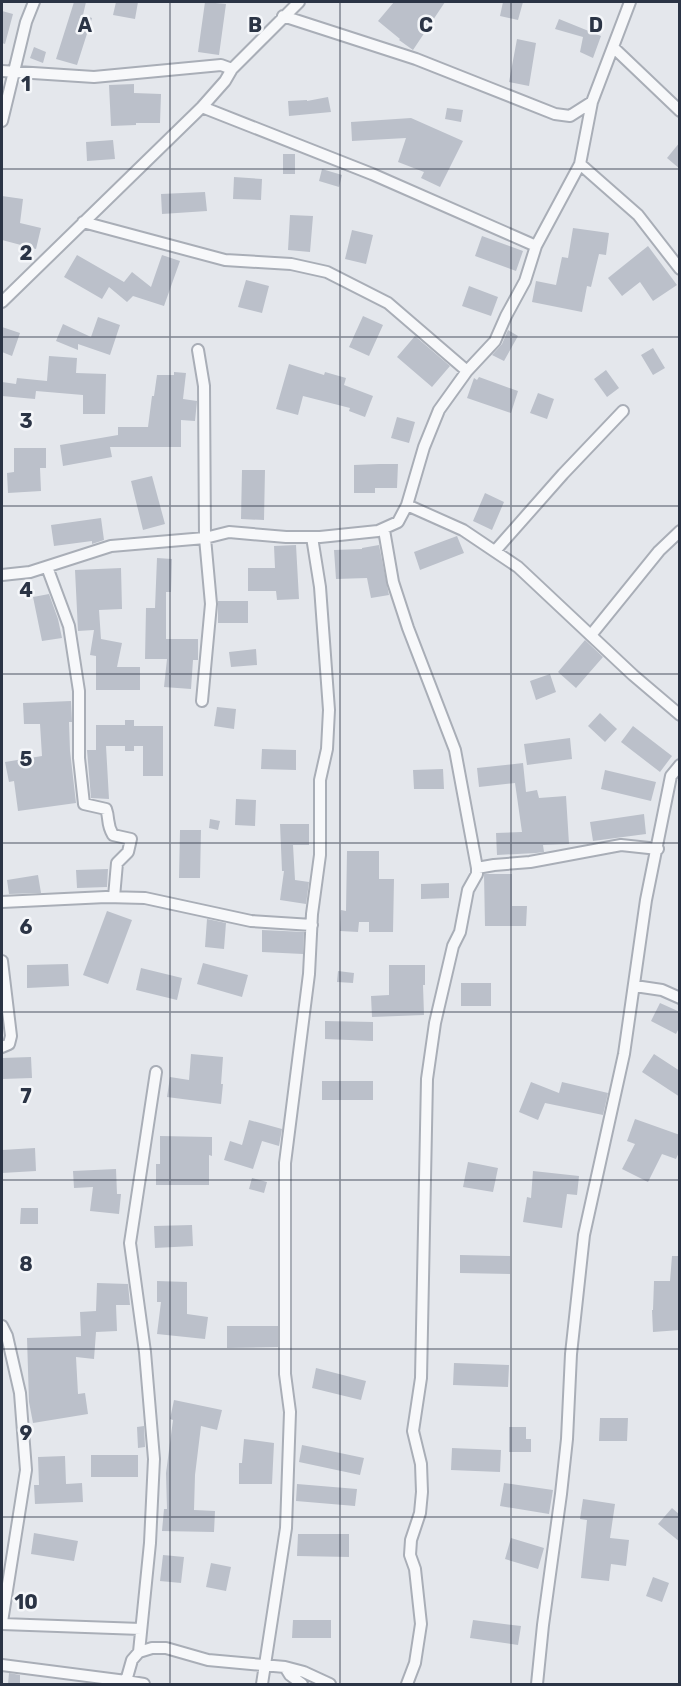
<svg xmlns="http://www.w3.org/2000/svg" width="681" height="1686" font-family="Rubik,sans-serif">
	<rect width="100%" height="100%" fill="#e4e7ec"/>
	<path fill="#bbc0ca" d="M74 2H86L83 15 92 18 77 65 56 59Z
		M116 2H138L135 19 113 15Z
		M205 2 226 4 219 55 198 52Z
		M394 2H445L413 50 399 40 400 39 378 21Z
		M503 2H523L518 20 500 16Z
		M2 11 13 14 5 44 2 43Z
		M559 19 601 36 593 58 580 52 583 37 555 29Z
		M517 39 536 43 529 86 509 82Z
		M34 47 46 52 43 63 30 58Z
		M134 84V93L161 94 160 123H136V125L111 126 109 85Z
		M328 97 331 112 289 116 288 101 307 100V101Z
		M447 108 463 110 461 122 445 119Z
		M411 118 463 141 440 187 421 178 424 172 398 162 406 138 352 141 351 122Z
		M113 140 115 159 87 161 86 142Z
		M680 142V169L667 158Z
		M283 154H295V174H283Z
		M322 169 342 175 339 187 319 181Z
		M234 177 262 179 261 200 233 199Z
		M205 192 207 211 162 214 161 194Z
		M2 196 23 199 20 223 41 228 36 249 2 240Z
		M290 215 313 216 310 252 288 250Z
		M573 228 609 233 606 255 599 254 591 287 587 286 582 312 532 302 536 281 556 285 562 257 568 258Z
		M352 230 373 235 366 264 345 259Z
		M482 236 523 251 516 271 475 256Z
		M648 246 677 285 653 301 640 282 622 296 608 278Z
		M77 255 124 282 132 272 151 287 162 255 180 261 164 306 133 296 127 302 109 287 102 299 64 277Z
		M246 280 269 286 262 313 238 307Z
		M469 286 498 297 491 316 462 306Z
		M363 316 383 325 369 356 349 347Z
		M98 317 120 325 110 355 78 344V350L56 341 63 324 91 337Z
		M2 327 20 333 12 356 2 352Z
		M508 330 518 336 504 361 492 355 502 344Z
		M415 336 450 366 432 387 397 357Z
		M653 348 665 368 653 375 641 355Z
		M49 356 77 358 76 373 106 374 105 414H83V395L36 391 35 399 2 396V382L16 384 17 378 47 381Z
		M289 364 324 375 325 372 346 378 344 385 373 396 365 417 349 411 350 408 303 396 298 415 276 409Z
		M606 370 619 388 607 397 594 379Z
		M174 372 186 373 183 399 197 401 195 421 181 420V447H110L112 457 63 466 60 445 118 435V427H148L152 396H154L157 375H174Z
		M479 377 518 391 511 413 467 398 474 378 477 380Z
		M538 393 554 399 547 419 530 413Z
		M397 417 415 422 409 443 391 438Z
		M14 448H46V468H40L41 491 8 493 7 473 14 472Z
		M379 464H398L397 488H375V493H354V465Z
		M242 470H265L264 520 241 519Z
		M152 476 165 524 143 530 131 481Z
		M485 493 504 502 492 530 473 521Z
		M101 518 104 540 92 544V541L54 546 51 525Z
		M457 536 464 553 420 570 414 552Z
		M296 545 299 599 277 600 276 591H248V568H275L274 546Z
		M379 545 389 595 371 598 367 578 336 579 334 550 362 549V548Z
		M157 558 172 559 171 592H166V639H198V660H193L191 689 164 687 167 659H145L146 608H155Z
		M121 568 122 609 99 610 101 639 122 643 117 667H140V690H96V656L90 655 94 630 78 631 75 570Z
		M49 594 58 619 62 638 42 641 33 597Z
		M218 601H248V623H218Z
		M585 640 603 657 576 688 558 672Z
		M256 649 257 665 231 667 229 652Z
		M550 674 556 692 536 700 530 681Z
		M71 701 72 722H69L70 751 76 803 18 811 14 781 9 782 5 762 42 756 40 724H24L23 703Z
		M217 707 236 709 234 729 214 726Z
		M600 713 617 729 605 742 588 726Z
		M125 720H134V726H163V776H143V746H134V751H125V746H106L109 799 91 798 87 750H96V725H125Z
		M633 726 672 756 660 772 621 742Z
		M570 738 572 759 527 765 524 744Z
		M262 749 296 750V770L261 769Z
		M523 763 526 792 537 790 539 798 566 796 569 844 543 845 544 852 536 853 497 855 496 833 522 832 515 783 479 787 477 768Z
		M443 769 444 789H414L413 770Z
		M605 770 656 782 651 801 601 789Z
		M236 799 256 800 255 826 235 825Z
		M644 814 646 834 593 841 590 822Z
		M210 819 220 821 218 830 209 828Z
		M280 824H309V845H293L295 880 309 882 306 904 280 900 284 871H282Z
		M180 830H201L200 878H179Z
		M347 851H379V879H394L393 932H369V922H359L358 932 340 931 341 910 346 911Z
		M108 869 107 887 77 888 76 870Z
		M484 874H512V906H527L526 926H485Z
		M38 875 41 893 9 894 7 880Z
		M449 883V898L421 899V884Z
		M107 911 132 920 108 984 83 975Z
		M207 919 226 923 224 949 205 947Z
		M262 930 304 932 303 954 262 952Z
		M203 963 248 975 242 997 197 984Z
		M68 964 69 986 27 988V965Z
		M389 965H425V985H423L424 1015 372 1017 371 996 389 995Z
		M141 968 182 978 177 1000 136 990Z
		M338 971 354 973 353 983 337 982Z
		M461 983H491V1006H461Z
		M660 1003 680 1012V1026L676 1034 651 1021Z
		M325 1021 373 1022V1041L325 1039Z
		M191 1054 223 1057 221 1084H223L221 1104 167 1097 170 1077 189 1080Z
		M654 1054 680 1071V1097L642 1072Z
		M31 1057 32 1078 2 1079V1058Z
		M322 1081H373V1100H322Z
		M531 1082 559 1093 562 1082 608 1093 603 1115 545 1103 538 1120 519 1112Z
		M635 1119 680 1135V1150L676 1159 662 1154 648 1182 622 1169 635 1144 627 1141Z
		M249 1120 282 1129 279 1146 262 1141 253 1169 224 1160 230 1141 242 1145Z
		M160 1136 212 1137V1156L209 1155V1185H156V1164H160Z
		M35 1148 36 1171 2 1173V1150Z
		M468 1162 498 1168 493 1192 463 1187Z
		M116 1169 117 1194H121L119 1214 90 1211 93 1187 74 1188 73 1171Z
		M533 1171 579 1176 577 1195 567 1194 562 1228 523 1222 527 1197 531 1198Z
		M252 1178 267 1182 264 1193 249 1189Z
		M21 1208H38V1224H20Z
		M192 1225 193 1246 155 1248 154 1226Z
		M460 1255 510 1256V1274L460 1273Z
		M672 1256H680V1330L653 1332 652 1310H653L654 1281H670Z
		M157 1281 187 1282V1314L208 1317 205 1339 157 1334 161 1302H157Z
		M97 1283 128 1284 130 1305H116L117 1331 96 1332 94 1359 76 1357 78 1394 85 1393 88 1414 33 1423 29 1402 27 1338 81 1336 80 1312 96 1311Z
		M227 1326H278V1347L227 1348Z
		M454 1363 509 1365 508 1387 453 1385Z
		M316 1368 366 1381 361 1400 312 1388Z
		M174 1400 222 1410 217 1430 201 1426 195 1475 194 1510 215 1511 214 1532 162 1531 164 1509H167L166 1473 173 1420 170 1419Z
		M600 1418H628L627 1441H599Z
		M144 1426 145 1447 138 1448 137 1427Z
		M509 1427H526V1439H531V1452H509Z
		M244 1439 274 1443 272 1484H239V1463H242Z
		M302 1445 364 1458 360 1475 299 1462Z
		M452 1448 501 1450 500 1472 451 1470Z
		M91 1455H138V1477H91Z
		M65 1456 66 1484 82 1483 83 1502 35 1504 34 1485H39L38 1457Z
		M504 1483 553 1490 549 1514 500 1506Z
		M297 1484 357 1489 355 1506 296 1501Z
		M583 1499 615 1504 610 1538 629 1540 626 1566 611 1564 609 1581 581 1578 587 1520 580 1519Z
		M672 1508 680 1515V1542L658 1524Z
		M34 1533 78 1541 74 1561 31 1554Z
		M298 1534H349V1557L297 1556Z
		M511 1538 544 1548 538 1569 505 1559Z
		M163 1555 184 1557 181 1583 160 1581Z
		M211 1563 231 1567 226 1591 206 1587Z
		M653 1577 669 1583 662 1602 646 1596Z
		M293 1620H331V1638H292Z
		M473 1620 521 1626 518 1645 470 1638Z
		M9 1673 20 1675V1684H8Z"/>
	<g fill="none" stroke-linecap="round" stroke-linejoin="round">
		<defs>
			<path id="street" d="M283 16 416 59 555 114 570 116 592 102
				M614 48 680 111
				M2 71 94 77 221 65 232 69
				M202 107 372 174 536 246
				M2 121 26 22 34 2
				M580 164 638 215 680 269
				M83 222 225 260 291 264 327 272 388 303 467 371
				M2 302 202 107 225 81 232 69 299 2
				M198 350 204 386 205 538 211 604 202 701
				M407 505 463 530 518 567 633 675 680 715
				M384 530 393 582 408 628 455 750 477 868V874L468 890 460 932 453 946 435 1023 427 1079 421 1378 413 1431 421 1464 422 1492 420 1513 411 1540 410 1555 415 1569 421 1624 415 1663 407 1684
				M495 551 563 474 623 411
				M47 567 69 626 79 691V758L84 804 106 809C110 820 106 823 113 835L131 839 128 852 117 863 114 897
				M2 575 30 572 111 546 205 538 229 532 286 537H320L378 531 398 522 407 505 424 447 439 410 467 371 495 341 506 316 525 281 536 246 580 164 592 102 630 2
				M591 635 659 551 680 531
				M477 868 494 865 530 862 621 845 658 849
				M2 902 106 897 145 898 251 921 312 925
				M2 961 11 1036 9 1044 2 1047
				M635 986 662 990 680 998
				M2 1326 7 1336 20 1393 26 1470 2 1622
				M2 1624 141 1629
				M139 1652 150 1543 154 1459 145 1352 130 1243 156 1072
				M2 1665 126 1681 132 1660 139 1652 152 1648H166L208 1660 285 1667 304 1672 330 1684
				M285 1667 290 1675 302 1684
				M125 1684 126 1681 144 1684
				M262 1684 286 1528 290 1412 285 1374V1163L309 974 312 914 320 855V780L327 749 329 710 320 587 312 537
				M537 1684 543 1625 561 1494 567 1439 571 1354 584 1235 624 1054 646 900 671 776 680 765"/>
		</defs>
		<use href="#street" stroke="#a9aeb7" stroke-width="14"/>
		<use href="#street" stroke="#f7f8fa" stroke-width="10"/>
	</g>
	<path fill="none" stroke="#2b3445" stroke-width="1.5" stroke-opacity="0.55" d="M170 2V1684M340 2V1684M511 2V1684M2 169H680M2 337H680M2 506H680M2 674H680M2 843H680M2 1012H680M2 1180H680M2 1349H680M2 1517H680"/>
	<g font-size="20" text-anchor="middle" font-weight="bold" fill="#2b3445" stroke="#f4f6f9" stroke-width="5" stroke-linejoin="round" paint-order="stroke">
		<text x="85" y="32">A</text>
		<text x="255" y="32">B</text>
		<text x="426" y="32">C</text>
		<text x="596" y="32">D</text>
		<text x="26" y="91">1</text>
		<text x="26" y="260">2</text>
		<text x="26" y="428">3</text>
		<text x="26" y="597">4</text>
		<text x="26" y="766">5</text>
		<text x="26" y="934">6</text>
		<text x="26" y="1103">7</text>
		<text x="26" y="1271">8</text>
		<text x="26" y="1440">9</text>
		<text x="26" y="1609">10</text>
	</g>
	<rect width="681" height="1686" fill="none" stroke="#2b3445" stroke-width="6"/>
</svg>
